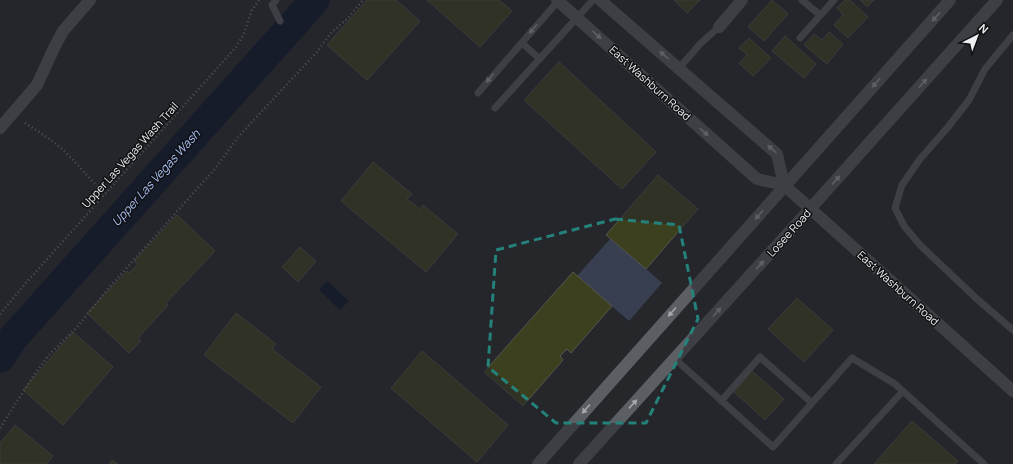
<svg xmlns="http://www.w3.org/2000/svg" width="1013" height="464" font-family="Manrope,sans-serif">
	<rect width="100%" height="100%" fill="#25272b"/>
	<path fill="#383f51" d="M611 238 662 283 629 321 577 276Z"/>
	<path fill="#08112a" d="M327 281 349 301 340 310 319 290Z"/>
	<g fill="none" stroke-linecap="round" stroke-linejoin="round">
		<path stroke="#08112a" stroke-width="30" d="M0 358 13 338 315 0"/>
	</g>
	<path fill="#3d401e" stroke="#555650" d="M367 0H396L420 21 367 80 327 45Z
		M427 0H499L512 11 480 47Z
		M674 0H700L687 13Z
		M772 0 788 14 764 41 748 27Z
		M845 0H850L868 17 848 38 834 25 843 15 837 8Z
		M860 0H874L867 7Z
		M829 32 843 44 827 64 804 45 814 34 822 40Z
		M785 36 816 64 804 78 772 51Z
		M749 38 771 58 753 76 739 63 747 55 739 48Z
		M559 62 656 152 622 189 524 100Z
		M373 162 412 194 407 199 420 209 423 205 458 234 426 272 341 201Z
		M658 175 698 209 646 269 606 235Z
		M177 215 215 251 166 303 168 305 138 338 141 341 129 353 87 313 127 271 129 273 138 264 134 261Z
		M300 247 316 261 298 282 282 267Z
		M573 272 612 306 571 353 567 349 560 356 563 360 523 406 484 372Z
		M797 298 833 330 804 362 768 329Z
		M236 313 276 344 272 349 321 387 293 423 204 355Z
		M73 332 113 367 63 425 23 390Z
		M422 351 508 425 477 462 391 388Z
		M752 371 784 399 765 420 734 392Z
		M912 421 958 461 955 464H874Z
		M15 425 53 456 47 464H0V443Z
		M112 460 118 464H109Z"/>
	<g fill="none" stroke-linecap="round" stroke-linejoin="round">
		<path stroke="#828487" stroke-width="2.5" stroke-dasharray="1 3" stroke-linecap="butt" d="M25 123C39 132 54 141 65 152 80 166 91 182 106 194
			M0 314 25 284 236 47 243 36 252 10 259 0
			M0 428 36 372 49 355 78 326 107 290 214 170 239 136 317 52 331 33 348 18 363 0"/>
		<path stroke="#5b5e63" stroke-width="7" d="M276 0 272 5 280 21
			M802 0 820 15
			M1013 35 985 69 969 100 948 127 920 159 902 185 895 208 904 226 920 245 977 299 1013 330
			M800 38 834 0
			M522 43 540 59
			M679 68 701 43 719 27
			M478 93 559 0
			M495 108 593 0
			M675 359 773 447 852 358 895 384 984 464
			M721 401 760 357 812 403
			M836 464 903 391"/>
		<path stroke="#5b5e63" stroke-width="12" d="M719 27 742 0
			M0 128 37 85 54 48 63 31 90 0"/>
		<path stroke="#5b5e63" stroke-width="12" d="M557 0 757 179 784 185 1013 391
			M600 0 777 154 784 185"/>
		<path stroke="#5b5e63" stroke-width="12" d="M538 464 950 0
			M579 464 810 209 997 0"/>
	</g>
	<defs><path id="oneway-solid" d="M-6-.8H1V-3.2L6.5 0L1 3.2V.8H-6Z"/></defs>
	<g fill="#a4a6aa">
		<use href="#oneway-solid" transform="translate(936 17) rotate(132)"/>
		<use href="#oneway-solid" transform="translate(533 29) rotate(131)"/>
		<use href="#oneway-solid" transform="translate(597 35) rotate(42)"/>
		<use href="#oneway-solid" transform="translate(664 55) rotate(-139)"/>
		<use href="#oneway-solid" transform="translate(490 78) rotate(131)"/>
		<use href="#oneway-solid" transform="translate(876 83) rotate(132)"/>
		<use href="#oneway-solid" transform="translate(923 83) rotate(-48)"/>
		<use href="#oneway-solid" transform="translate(704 132) rotate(42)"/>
		<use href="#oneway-solid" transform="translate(772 149) rotate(-138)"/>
		<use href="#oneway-solid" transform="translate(836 180) rotate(-48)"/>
		<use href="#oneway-solid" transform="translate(759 215) rotate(131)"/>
		<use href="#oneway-solid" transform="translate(760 265) rotate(-48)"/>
		<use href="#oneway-solid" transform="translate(672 312) rotate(131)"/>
		<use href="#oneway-solid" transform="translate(717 312) rotate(-48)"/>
		<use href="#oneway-solid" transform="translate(633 404) rotate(-47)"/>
		<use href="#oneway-solid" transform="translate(586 409) rotate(132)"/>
	</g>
	<path d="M0 0H1013V464H0ZM615 219 679 225 698 319 646 423H556L488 367 496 250Z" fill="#25272b" fill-opacity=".55" fill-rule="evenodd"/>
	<path fill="none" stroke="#25827b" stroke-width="3" stroke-dasharray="8 5" stroke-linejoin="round" d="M615 219 679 225 698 319 646 423H556L488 367 496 250Z"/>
	<g text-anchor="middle" stroke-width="3" stroke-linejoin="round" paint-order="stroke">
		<g font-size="11" fill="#edeff2" stroke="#0f1012">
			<text transform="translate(650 83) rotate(42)" y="4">East Washburn Road</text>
			<text transform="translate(130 155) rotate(-48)" y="4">Upper Las Vegas Wash Trail</text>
			<text transform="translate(789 233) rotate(-48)" y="4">Losee Road</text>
			<text transform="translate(898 288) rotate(42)" y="4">East Washburn Road</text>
		</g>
		<g font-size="12" font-style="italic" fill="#aac1f8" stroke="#0f1012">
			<text transform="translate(156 178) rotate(-48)" y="4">Upper Las Vegas Wash</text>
		</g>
	</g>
	<g transform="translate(977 36) rotate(42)" stroke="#0f1012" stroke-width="3" paint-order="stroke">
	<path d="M0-3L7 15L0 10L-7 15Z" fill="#edeff2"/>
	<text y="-6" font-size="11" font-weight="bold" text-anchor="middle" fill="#edeff2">N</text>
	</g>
</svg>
